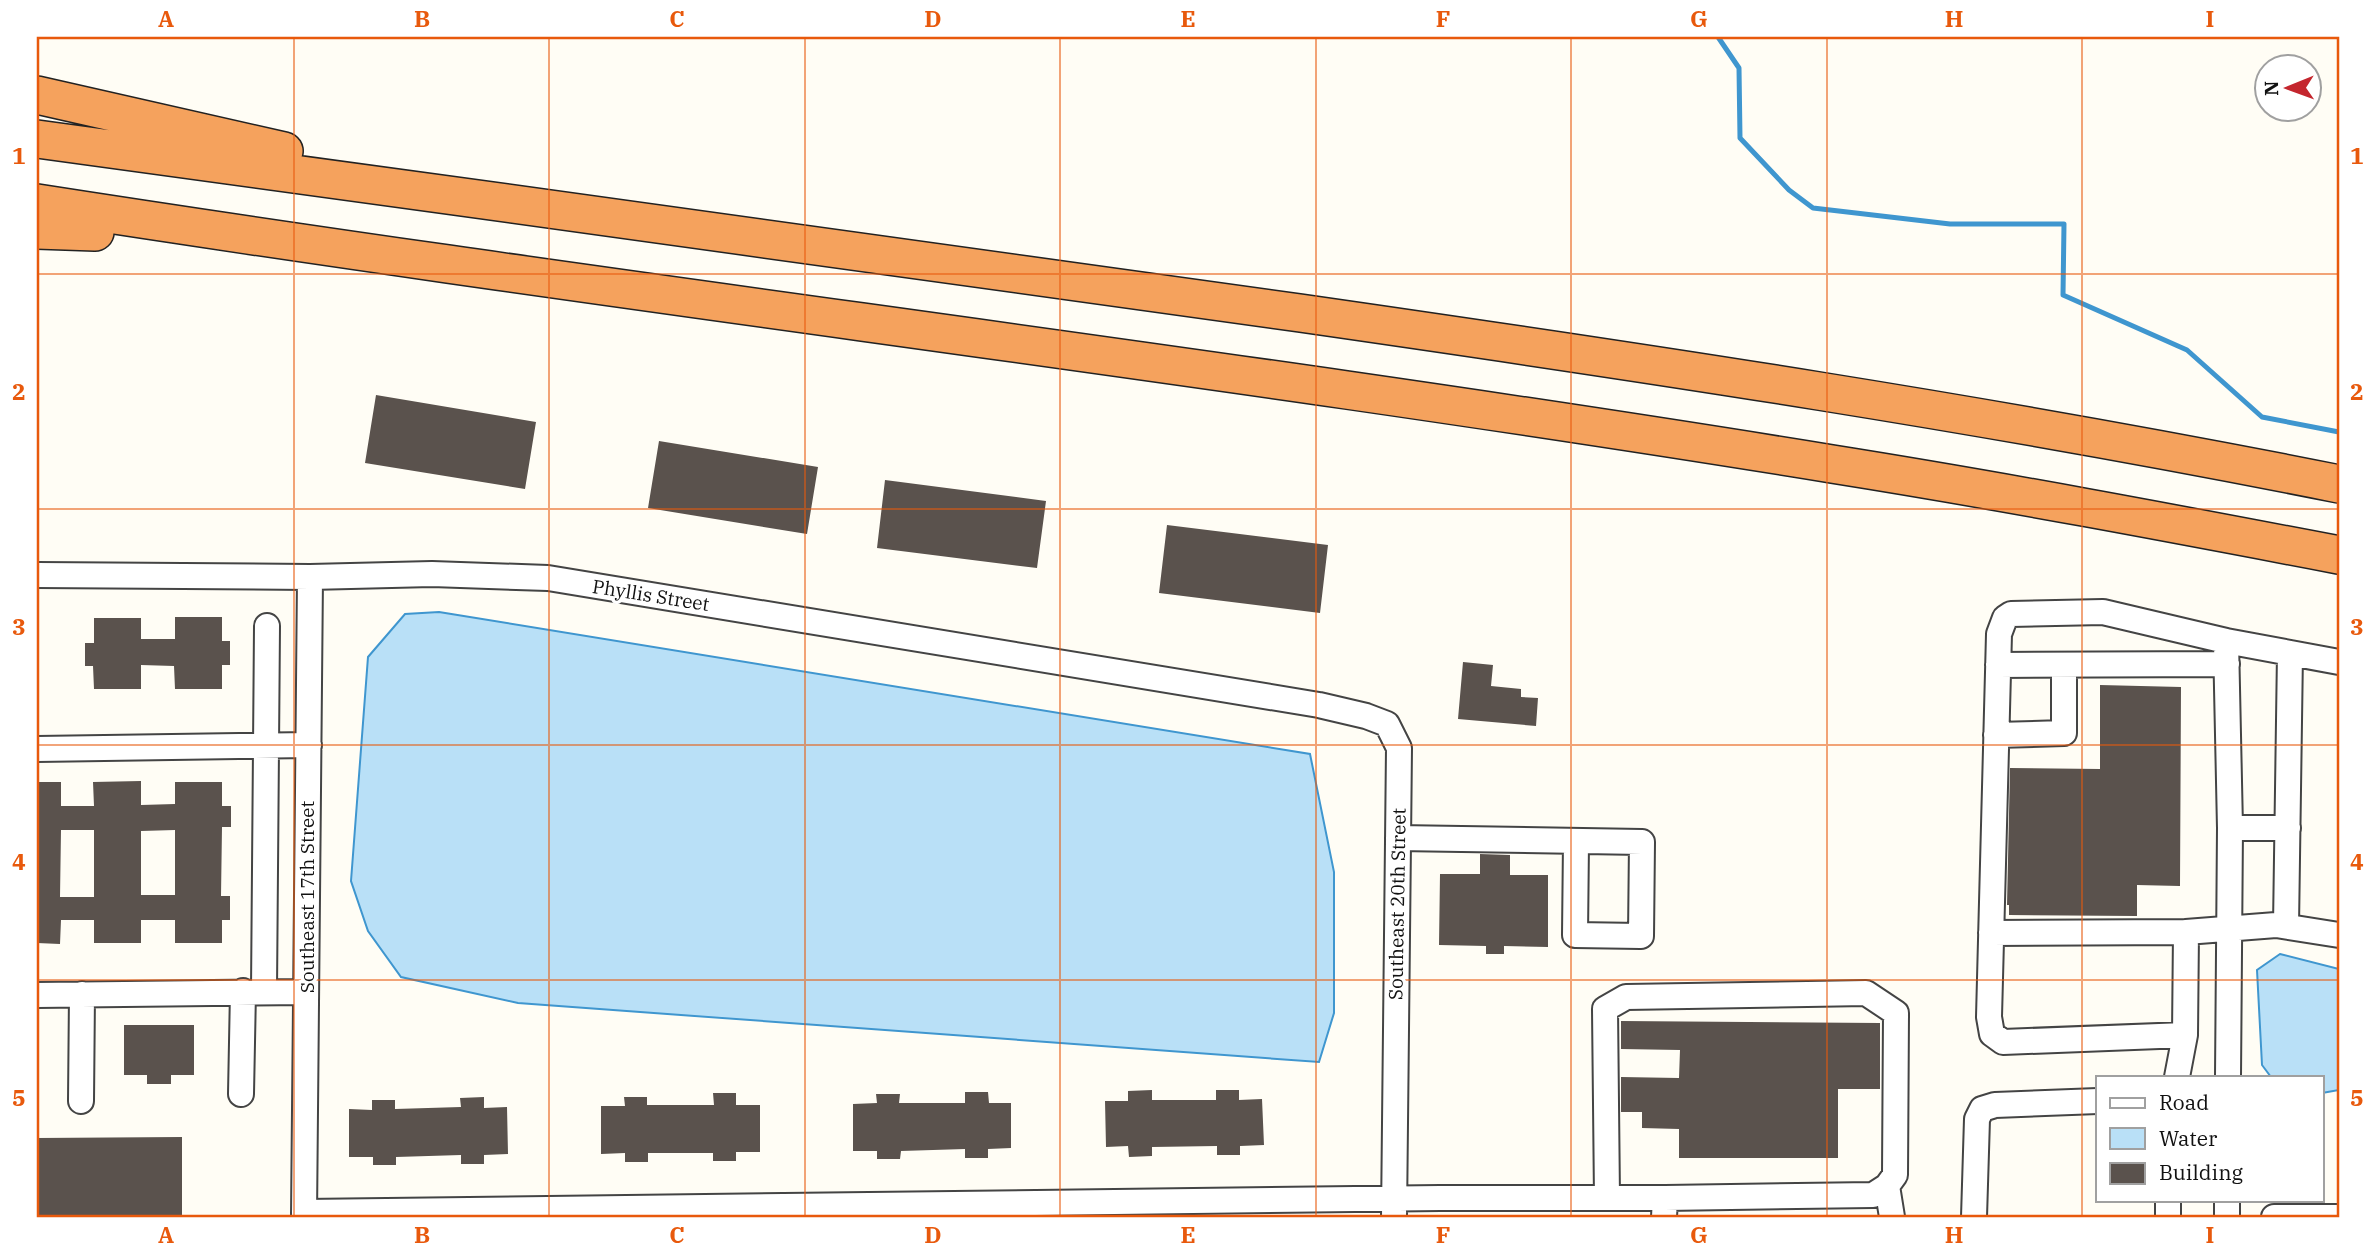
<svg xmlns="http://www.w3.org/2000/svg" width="2376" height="1254" font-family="'IBM Plex Serif',serif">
	<rect width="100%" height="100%" fill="#fffdf5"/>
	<path fill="#b9e0f7" stroke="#3f96cf" stroke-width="2" d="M439 612 1310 754 1334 872V1013L1319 1062 518 1003 401 977 368 931 351 881 368 657 405 614Z
		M2280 954 2339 969V1090L2322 1093V1077H2271L2262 1065 2257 970Z"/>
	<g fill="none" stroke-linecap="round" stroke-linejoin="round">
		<path stroke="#3f96cf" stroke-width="5" d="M1718 37 1739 68 1740 138 1789 190 1813 208 1950 224H2064L2063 295 2187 350 2262 417 2339 432"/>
	</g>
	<path fill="#5a524d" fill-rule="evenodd" d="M376 395 536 422 525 489 365 463Z
		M659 441 818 467 807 534 648 508Z
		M885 480 1046 501 1037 568 877 548Z
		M1167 525 1328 545 1320 613 1159 593Z
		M175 617H222V641H230V665H222V689H175L174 666 141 665V689H94L93 666H85V643H94V618H141V639H175Z
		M1463 662 1493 665 1491 686 1521 689V697L1538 698 1536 726 1458 719Z
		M2100 685 2181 687 2180 886 2137 885V916L2009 915V905H2007L2010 768 2100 769Z
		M141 781V805L175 804V782H222V806H231V827H222L221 896H230V920H222V943H175V920H141V943H94V920H61L60 944 37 943V782H61V806H94L93 782ZM61 830H94V897H60ZM175 830V895H141V831Z
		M1480 854 1510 855V875H1548V947L1504 946V954H1486V946L1439 945 1440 874H1480Z
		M1621 1021 1880 1023V1089H1838V1158H1679V1129L1642 1128V1112H1621V1077L1679 1078 1680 1050 1621 1049Z
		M124 1025H194V1075H171V1084H147V1075H124Z
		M1152 1090V1100H1216V1090H1239V1100L1262 1099 1264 1145 1240 1146V1155H1217V1146L1152 1147V1156L1129 1157 1128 1146 1106 1147 1105 1101H1128V1091Z
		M965 1092H988L989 1103H1011V1148L988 1149V1158H965V1149L901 1151 900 1159H877V1151H853V1104L877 1103 876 1094H900L899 1103H965Z
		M713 1093H736V1105H760V1152H736V1161H713V1153H648V1162H625V1153L601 1154V1106H625L624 1097H647V1105H714Z
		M484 1097V1108L507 1107 508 1154 484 1155V1164H461V1155L396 1157V1165H373V1157H349V1109L372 1110V1100H395V1109L461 1107 460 1098Z
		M182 1137V1217H37V1138Z"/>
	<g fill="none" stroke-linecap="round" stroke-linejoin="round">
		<defs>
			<path id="minor" d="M37 575 310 577 432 574 548 578 1319 705 1366 716 1387 724 1399 748 1394 1217
				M2226 641 2339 662
				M1998 665 2227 664
				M1996 735 2064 733V665
				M37 749 309 745
				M2230 828H2288
				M1398 838 1642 842 1641 936 1575 935 1576 842
				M2286 926 2290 653
				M1991 933 2186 932
				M264 991 267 626
				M37 995 306 992
				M2185 1035 2186 932 2276 925 2339 935
				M2177 1077 2185 1035 2003 1042 1992 1034 1989 1017 1999 634 2005 618 2011 614 2103 612 2226 641 2230 828 2228 1077
				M241 1094 243 991
				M81 1101 82 994
				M1887 1186 1892 1217
				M1607 1198 1605 1009 1626 997 1866 993 1896 1013 1895 1175 1887 1186 1873 1195 1665 1198
				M304 1212 1440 1198H1665L1664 1217
				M304 1217 310 577
				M1974 1217 1977 1119 1982 1109 1995 1105 2098 1101
				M2168 1217V1200
				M2227 1217V1200
				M2274 1217H2339"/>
			<path id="highway" d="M37 95 284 151
				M37 139C458 197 879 252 1300 313 1648 363 1995 415 2339 484
				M37 203C634 296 1235 367 1832 464 2002 491 2171 523 2339 555
				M37 230 95 232"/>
		</defs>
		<use href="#minor" stroke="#444" stroke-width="28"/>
		<use href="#highway" stroke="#222" stroke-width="40"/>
		<use href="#minor" stroke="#fff" stroke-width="24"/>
		<use href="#highway" stroke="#f5a25d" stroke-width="37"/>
	</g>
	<path fill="none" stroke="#e8590c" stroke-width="2" stroke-opacity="0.55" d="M294 37V1217M549 37V1217M805 37V1217M1060 37V1217M1316 37V1217M1571 37V1217M1827 37V1217M2082 37V1217M37 274H2339M37 509H2339M37 745H2339M37 980H2339"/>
	<g text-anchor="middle" stroke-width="7" stroke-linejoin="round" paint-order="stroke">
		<g font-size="19" fill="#111" stroke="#fff">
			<text transform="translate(651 595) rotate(9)" y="7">Phyllis Street</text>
			<text transform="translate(307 897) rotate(-90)" y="7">Southeast 17th Street</text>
			<text transform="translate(1397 904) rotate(-89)" y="7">Southeast 20th Street</text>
		</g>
	</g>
	<rect width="2376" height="1254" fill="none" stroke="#ffffff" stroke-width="77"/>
	<rect x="2096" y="1076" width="228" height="126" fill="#ffffff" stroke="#a0a0a0" stroke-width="2"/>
	<rect x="2110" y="1098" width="35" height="10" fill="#ffffff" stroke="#a0a0a0" stroke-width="2"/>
	<text x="2159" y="1110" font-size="21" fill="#111111">Road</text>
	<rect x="2110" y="1128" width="35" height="21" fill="#b9e0f7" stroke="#a0a0a0" stroke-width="2"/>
	<text x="2159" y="1146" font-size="21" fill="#111111">Water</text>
	<rect x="2110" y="1163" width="35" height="21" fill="#5a524d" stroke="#a0a0a0" stroke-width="2"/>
	<text x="2159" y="1180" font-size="21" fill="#111111">Building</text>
	<g transform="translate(2288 88) rotate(269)"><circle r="33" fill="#ffffff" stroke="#a0a0a0" stroke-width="2"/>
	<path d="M0-5L12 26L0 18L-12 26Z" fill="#c4262e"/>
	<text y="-10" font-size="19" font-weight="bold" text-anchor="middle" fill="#111111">N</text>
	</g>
	<rect x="38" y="38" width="2300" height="1178" fill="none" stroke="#e8590c" stroke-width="2.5"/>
	<g font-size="23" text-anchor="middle" font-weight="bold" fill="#e8590c">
		<text x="166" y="27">A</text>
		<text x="422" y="27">B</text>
		<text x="677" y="27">C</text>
		<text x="933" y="27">D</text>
		<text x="1188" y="27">E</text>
		<text x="1443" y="27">F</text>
		<text x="1699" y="27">G</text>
		<text x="1954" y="27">H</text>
		<text x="2210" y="27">I</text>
		<text x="19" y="164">1</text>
		<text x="2357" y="164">1</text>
		<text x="19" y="400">2</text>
		<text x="2357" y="400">2</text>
		<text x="19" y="635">3</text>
		<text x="2357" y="635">3</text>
		<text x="19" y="870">4</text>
		<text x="2357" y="870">4</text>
		<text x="19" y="1106">5</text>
		<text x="2357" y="1106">5</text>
		<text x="166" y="1243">A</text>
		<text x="422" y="1243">B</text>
		<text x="677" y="1243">C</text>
		<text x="933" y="1243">D</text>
		<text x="1188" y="1243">E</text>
		<text x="1443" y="1243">F</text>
		<text x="1699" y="1243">G</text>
		<text x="1954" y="1243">H</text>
		<text x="2210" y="1243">I</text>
	</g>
</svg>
